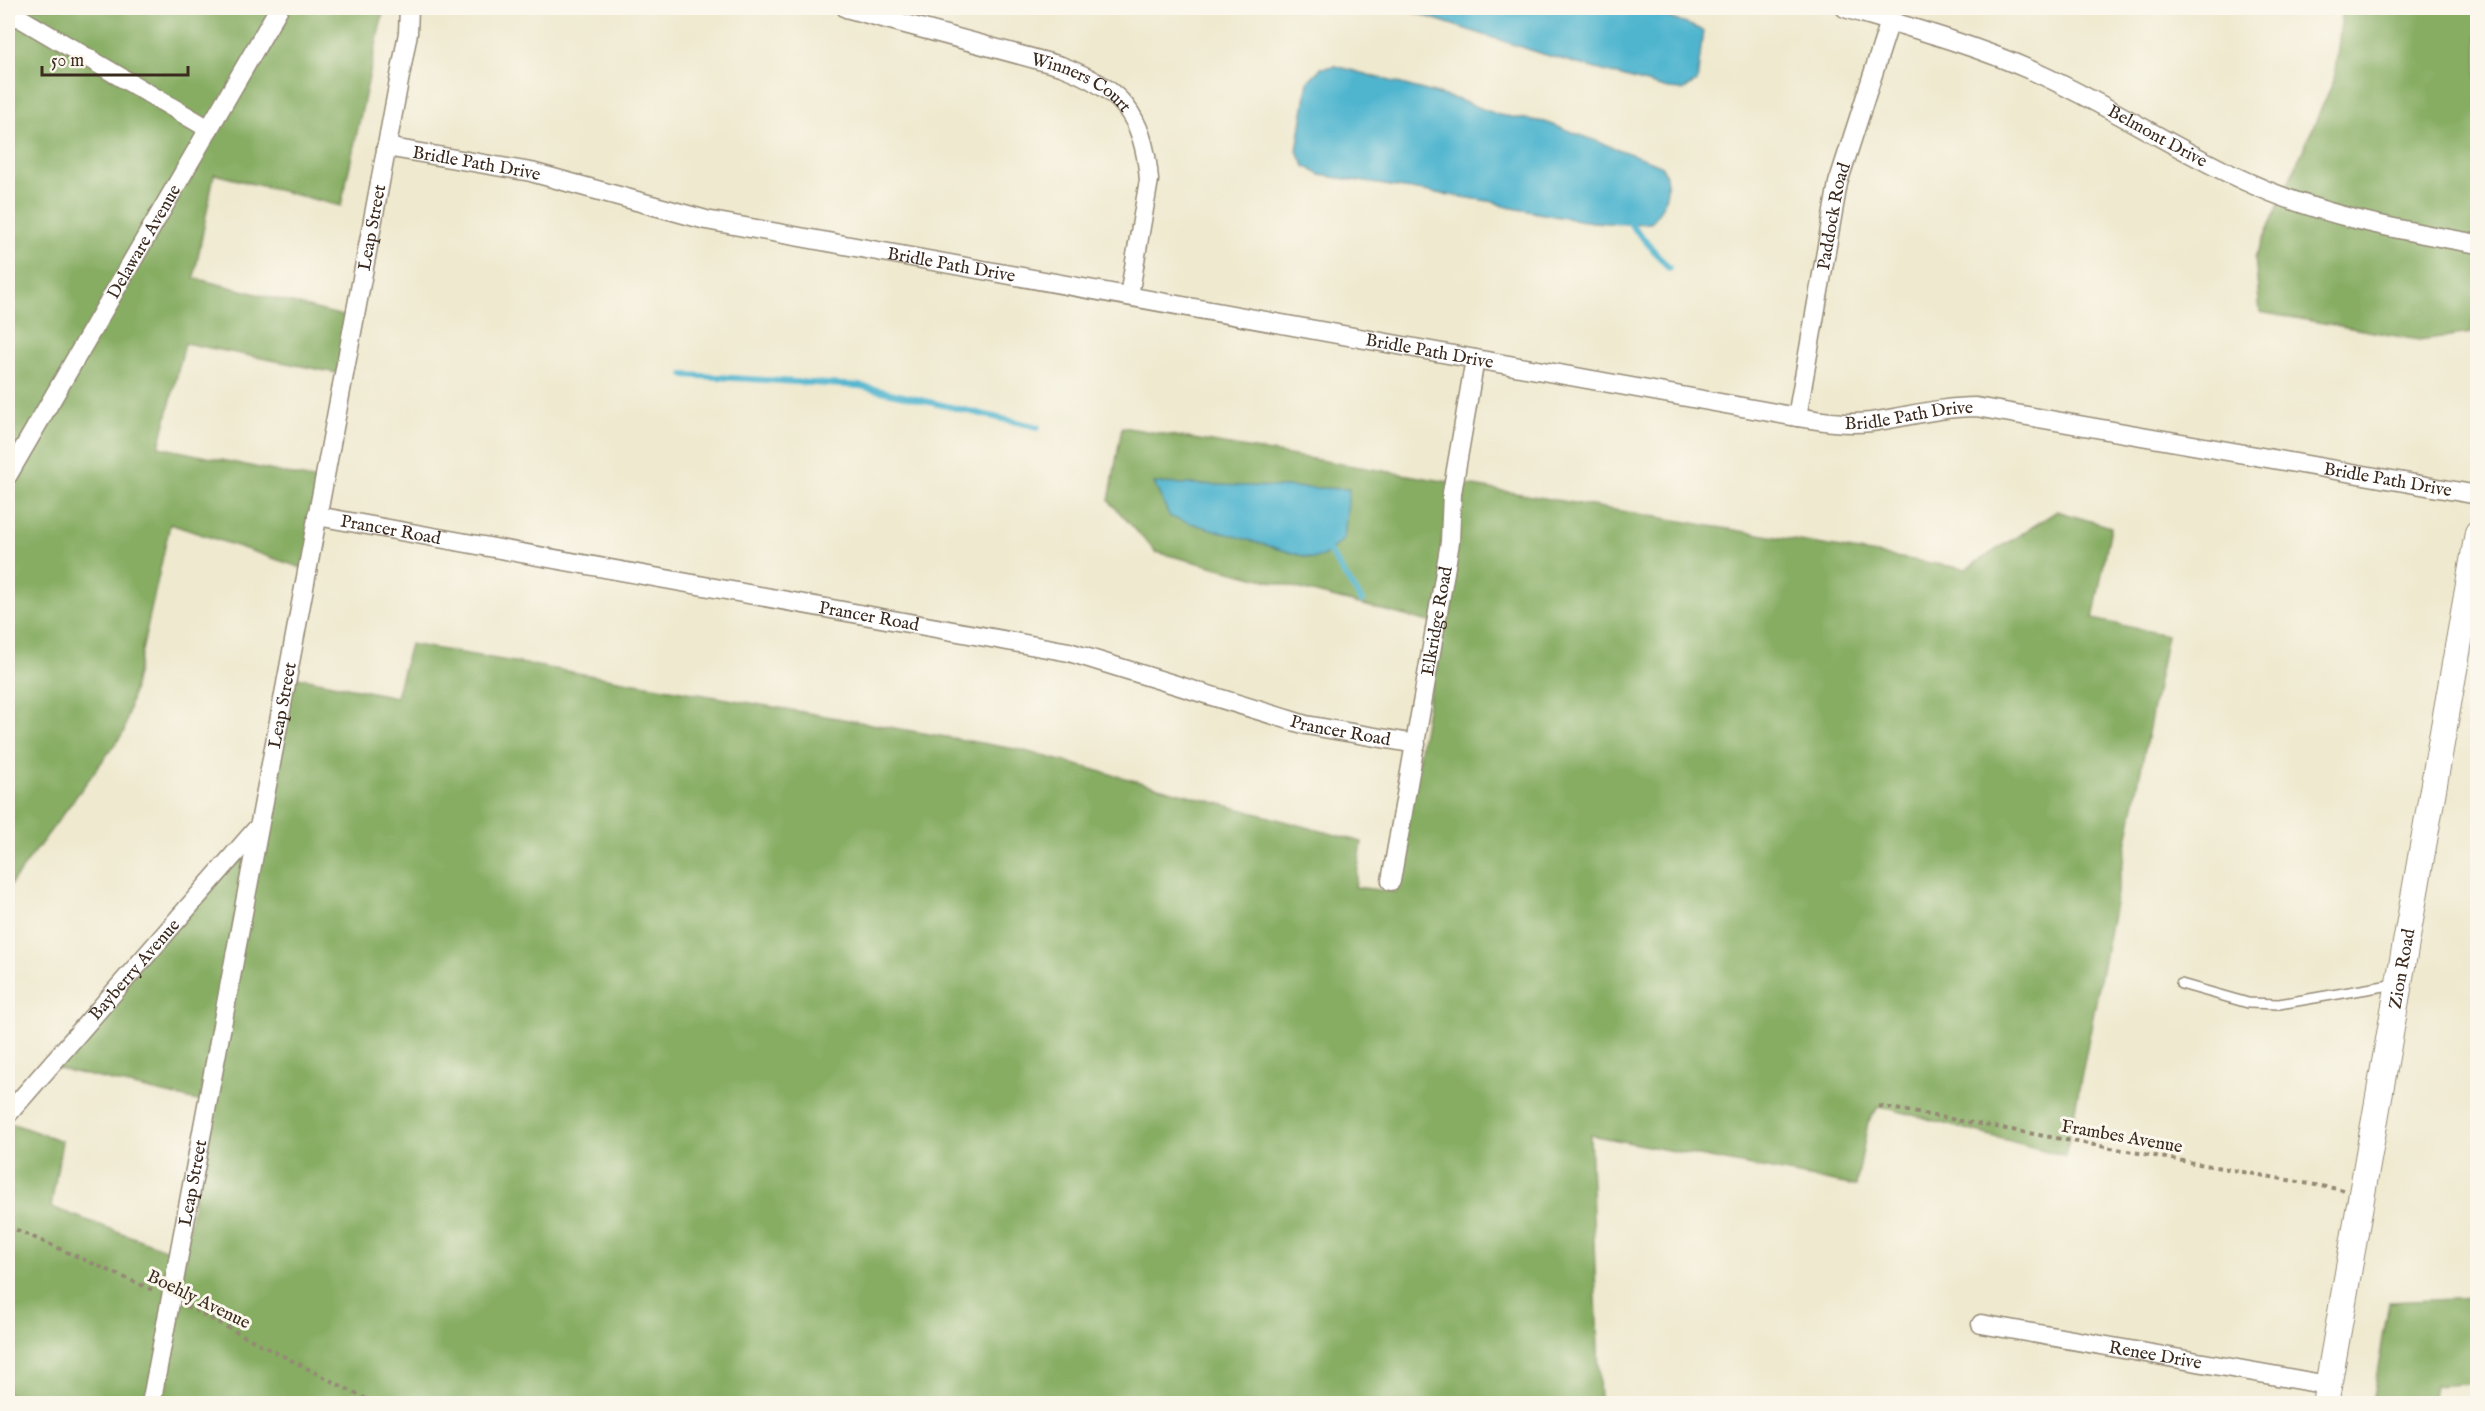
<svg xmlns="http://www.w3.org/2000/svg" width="2485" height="1411" font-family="'IM FELL English',serif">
	<rect width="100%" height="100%" fill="#fbf7ec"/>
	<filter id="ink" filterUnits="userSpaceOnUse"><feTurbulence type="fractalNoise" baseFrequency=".0167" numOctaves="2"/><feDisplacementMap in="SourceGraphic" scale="12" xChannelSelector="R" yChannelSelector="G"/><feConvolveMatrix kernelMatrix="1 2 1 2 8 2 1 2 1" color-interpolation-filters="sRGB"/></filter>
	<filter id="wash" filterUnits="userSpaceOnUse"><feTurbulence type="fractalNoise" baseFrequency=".008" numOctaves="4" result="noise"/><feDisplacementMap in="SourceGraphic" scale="24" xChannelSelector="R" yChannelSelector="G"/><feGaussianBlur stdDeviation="1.35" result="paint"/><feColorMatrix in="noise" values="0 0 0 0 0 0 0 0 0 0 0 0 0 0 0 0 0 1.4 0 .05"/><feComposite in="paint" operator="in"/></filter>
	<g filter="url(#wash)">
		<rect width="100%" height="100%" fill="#efe9cf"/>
		<path fill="#87ad63" stroke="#616c40" stroke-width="1.5" d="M8 8H384L341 206 214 174 194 278 355 319 347 375 185 343 159 447 327 482 311 571 170 524 124 732 8 888Z
			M2343 8H2477L2478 294 2471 333 2419 340 2260 312 2255 258 2334 80Z
			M1122 427 1966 569 2057 511 2111 527 2093 619 2167 635 2066 1156 1879 1106 1868 1122 1856 1186 1590 1135 1600 1403 8 1404V1122L62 1141 51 1207 184 1256 211 1104 48 1066 266 816 292 676 396 697 410 644 1021 750 1362 842 1355 887 1396 892 1441 625 1156 552 1109 501Z
			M2477 1298V1383L2435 1386 2432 1403H2372L2389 1302Z"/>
		<path fill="#50b5cf" stroke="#467076" stroke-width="1.5" d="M1408 8H1643L1703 30 1697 82 1682 90 1668 89 1546 55 1410 11Z
			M1336 66 1459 100 1499 115 1545 122 1661 165C1673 185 1666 205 1651 223 1600 227 1553 216 1503 206L1495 202 1320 175 1305 166 1297 151 1308 81 1321 68Z
			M1154 483 1349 489 1344 539 1323 556 1313 559 1170 517Z"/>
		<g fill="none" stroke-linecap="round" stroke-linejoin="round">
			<path stroke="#50b5cf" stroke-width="6" d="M1627 220 1669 268
				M684 375 860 386 1038 427
				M1329 551 1362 601"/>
		</g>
	</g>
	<g filter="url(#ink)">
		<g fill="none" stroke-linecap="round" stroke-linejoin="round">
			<defs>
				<path id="lane" d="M2181 984 2248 1003 2279 1004 2396 984"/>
				<g id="street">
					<path id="s1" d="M846 8 1061 66C1121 89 1144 114 1149 180L1129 296"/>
					<path id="s2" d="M1845 8C1909 27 1974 45 2035 72 2107 104 2173 148 2245 181 2318 215 2398 230 2478 244"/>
					<path d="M8 11 209 129"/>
					<path id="s3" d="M386 147 531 172 706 220 1797 417C1821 421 1846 425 1871 422 1906 417 1940 407 1976 407L2478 495"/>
					<path id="s4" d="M1797 417 1838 183 1890 21"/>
					<path id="s5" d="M8 475 279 8"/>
					<path id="s6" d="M317 516 1069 652 1306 725 1416 744"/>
					<path id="s7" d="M1391 881 1445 572 1450 542 1452 493 1475 359"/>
					<path id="s8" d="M8 1114 259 826"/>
					<path id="s9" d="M1981 1324 2328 1385"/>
					<path id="s10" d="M151 1404 408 33 409 8"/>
				</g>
				<g id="secondary">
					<path id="s11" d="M2325 1404 2478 533"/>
				</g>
			</defs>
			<use href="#lane" stroke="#958a76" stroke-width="12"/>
			<use href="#street" stroke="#958a76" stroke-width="21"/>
			<use href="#secondary" stroke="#958a76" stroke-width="28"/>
			<path stroke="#958a76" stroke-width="4" stroke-dasharray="4.5 4.5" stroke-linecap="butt" d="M1879 1106 2343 1190
				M8 1226 155 1291
				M186 1306 376 1404"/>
			<use href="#lane" stroke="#fff" stroke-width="9"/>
			<use href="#street" stroke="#fff" stroke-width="18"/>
			<use href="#secondary" stroke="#fff" stroke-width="26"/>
		</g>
	</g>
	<g text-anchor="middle" stroke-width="6" stroke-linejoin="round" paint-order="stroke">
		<g font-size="18" fill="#3b2a1e" stroke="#fbf7ec">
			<text dy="6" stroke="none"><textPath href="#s1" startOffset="248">Winners Court</textPath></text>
			<text dy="6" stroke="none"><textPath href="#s2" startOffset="339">Belmont Drive</textPath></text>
			<text dy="6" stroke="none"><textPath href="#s3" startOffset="92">Bridle Path Drive</textPath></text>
			<text dy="6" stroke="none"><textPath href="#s4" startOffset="204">Paddock Road</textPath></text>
			<text dy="6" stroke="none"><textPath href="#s10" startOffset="1197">Leap Street</textPath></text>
			<text dy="6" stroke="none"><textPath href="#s5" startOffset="270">Delaware Avenue</textPath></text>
			<text dy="6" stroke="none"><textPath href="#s3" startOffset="578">Bridle Path Drive</textPath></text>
			<text dy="6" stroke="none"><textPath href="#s3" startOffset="1064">Bridle Path Drive</textPath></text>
			<text dy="6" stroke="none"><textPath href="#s3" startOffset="1550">Bridle Path Drive</textPath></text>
			<text dy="6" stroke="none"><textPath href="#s3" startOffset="2036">Bridle Path Drive</textPath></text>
			<text dy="6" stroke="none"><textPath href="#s6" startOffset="75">Prancer Road</textPath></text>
			<text dy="6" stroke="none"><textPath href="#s6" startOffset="561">Prancer Road</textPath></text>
			<text dy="6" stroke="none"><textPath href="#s7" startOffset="264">Elkridge Road</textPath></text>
			<text dy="6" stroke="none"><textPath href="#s10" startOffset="711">Leap Street</textPath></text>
			<text dy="6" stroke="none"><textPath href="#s6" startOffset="1047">Prancer Road</textPath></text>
			<text dy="6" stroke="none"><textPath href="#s11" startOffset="442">Zion Road</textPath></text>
			<text dy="6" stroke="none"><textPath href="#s8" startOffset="192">Bayberry Avenue</textPath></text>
			<text transform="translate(2122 1136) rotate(10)" y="6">Frambes Avenue</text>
			<text dy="6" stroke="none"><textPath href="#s10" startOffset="225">Leap Street</textPath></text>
			<text transform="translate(199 1299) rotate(26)" y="6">Boehly Avenue</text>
			<text dy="6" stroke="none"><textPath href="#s9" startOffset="177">Renee Drive</textPath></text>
		</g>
	</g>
	<rect width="2485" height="1411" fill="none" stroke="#fbf7ec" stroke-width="30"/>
	<path d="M42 66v9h146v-9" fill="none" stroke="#3b2a1e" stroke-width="3"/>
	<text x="51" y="66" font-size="18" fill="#3b2a1e" stroke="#fbf7ec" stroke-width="4.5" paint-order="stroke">50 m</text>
</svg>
